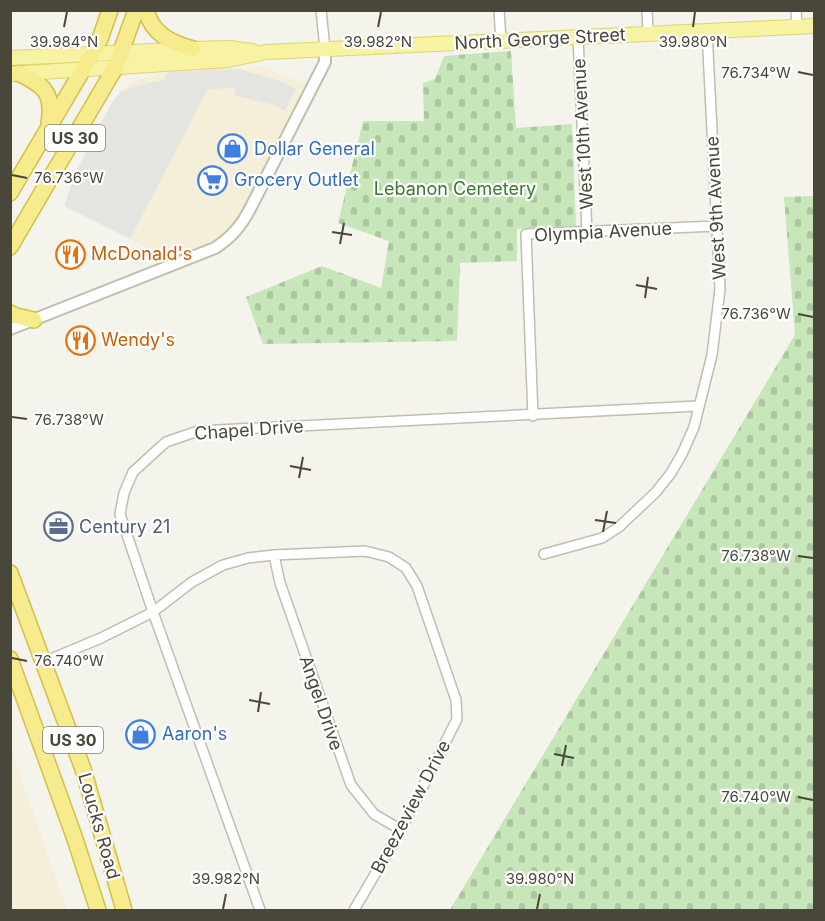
<svg xmlns="http://www.w3.org/2000/svg" width="825" height="921" font-family="Inter,sans-serif">
	<defs>
		<pattern id="cemetery-stones" width="16" height="16" patternUnits="userSpaceOnUse" patternTransform="scale(1.5)"><rect width="16" height="16" fill="#c7e6b9"/><path d="M2 7V4a2 2 0 0 1 4 0v3zM10 15v-3a2 2 0 0 1 4 0v3z" fill="#acc7a0"/></pattern>
	</defs>
	<rect width="100%" height="100%" fill="#f5f4ec"/>
	<path fill="#f5efda" d="M262 66 308 84 235 225 219 238 170 259 64 206 76 172 110 106 120 92 131 83 147 76 168 72Z
		M10 748H11L67 910H11Z"/>
	<path fill="url(#cemetery-stones)" d="M511 51 516 128 572 124 576 226 517 229V261L460 263 457 341 263 344 246 297 322 266 381 288 389 241 338 223 363 121H424L423 83 435 79 444 56Z
		M814 196V910H450L795 335 784 197Z"/>
	<path fill="#e4e4e0" d="M237 69 278 80 296 89 285 111 274 105 235 95V88L208 89 130 239 64 206 76 172 110 106 120 92 136 86 163 80 168 72Z"/>
	<g fill="none" stroke-linecap="round" stroke-linejoin="round">
		<defs>
			<path id="minor" d="M321 10 325 49
				M499 10 501 41
				M647 10 648 33
				M796 10 797 27
				M578 37 587 232
				M533 416 526 234 717 226
				M544 554 602 538 619 527 656 492 671 473 682 454 694 427 712 355 720 289 707 31
				M274 555 280 583 351 785 374 814 401 830
				M44 662 101 638 153 612 192 582 223 565 248 558 274 555 365 551 389 557 406 568 417 586 456 700 457 719 401 830 354 910
				M260 910 153 612 120 514 124 493 133 472 166 442 198 431 698 406"/>
			<path id="tertiary" d="M10 329 215 248C232 237 242 225 251 207L325 62V49"/>
			<path id="primary" d="M10 58 193 49 230 48 252 51
				M10 74 228 60 266 52 814 26"/>
			<path id="trunk" d="M146 10C152 34 171 43 193 49
				M18 73C44 85 54 93 49 123
				M10 193 92 54 100 39 110 10
				M10 247 115 68 136 10
				M10 313 16 316 34 320
				M10 573 83 769 124 910
				M10 659 75 839 98 910"/>
		</defs>
		<use href="#minor" stroke="#c0beaf" stroke-width="12"/>
		<use href="#tertiary" stroke="#c0beaf" stroke-width="14"/>
		<use href="#primary" stroke="#ddd473" stroke-width="16"/>
		<use href="#trunk" stroke="#d4bf48" stroke-width="18"/>
		<use href="#minor" stroke="#fff" stroke-width="9"/>
		<use href="#tertiary" stroke="#fff" stroke-width="10"/>
		<use href="#primary" stroke="#f8f2a3" stroke-width="14"/>
		<use href="#trunk" stroke="#f6ec8e" stroke-width="15"/>
	</g>
	<path fill="none" stroke="#49473a" stroke-width="2" d="M64 27 67 12M378 27 381 12M693 27 695 12M798 72 813 75M12 175 27 178M332 232 352 235M340 244 344 223M636 285 657 289M645 298 648 277M798 314 813 317M12 417 27 419M290 466 311 470M299 478 303 457M595 520 616 523M603 532 607 511M798 556 813 558M12 658 27 661M249 700 270 704M258 712 261 692M554 754 574 758M562 766 566 745M798 797 813 800M223 909 226 894M537 909 540 894"/>
	<defs>
		<symbol id="shop-ring" viewBox="-11 -11 22 22"><circle r="9.5" fill="#fff" stroke="#3f7fe0" stroke-width="1.5"/><path d="M-5-2.5h2.3a2.7 3.5 0 0 1 5.4 0H5L5.5 6h-11ZM-1.5-2.5h3a1.5 2.3 0 0 0-3 0Z" fill="#3f7fe0"/></symbol>
		<symbol id="supermarket-ring" viewBox="-11 -11 22 22"><circle r="9.5" fill="#fff" stroke="#3f7fe0" stroke-width="1.5"/><path d="M-6-5.5h2.5l.6 2H6L4.5 2H-2.5L-4.4-4H-6ZM-1.5 3.2a1.3 1.3 0 1 0 .1 0ZM3 3.2a1.3 1.3 0 1 0 .1 0Z" fill="#3f7fe0"/></symbol>
		<symbol id="restaurant-ring" viewBox="-11 -11 22 22"><circle r="9.5" fill="#fff" stroke="#e8710a" stroke-width="1.5"/><path d="M-5-6h1v4h1v-4h1v4h1v-4h1v5L-1.5 .5V6h-2V.5L-5-1ZM5-6V6H3V1.5H1.5Q1.5-4 5-6Z" fill="#e8710a"/></symbol>
		<symbol id="office-ring" viewBox="-11 -11 22 22"><circle r="9.5" fill="#fff" stroke="#5c6f8a" stroke-width="1.5"/><path d="M-6-3h4V-5.5h4V-3h4V5H-6ZM-1-4.5V-3h2v-1.5ZM-6 0V1H6V0Z" fill="#5c6f8a"/></symbol>
	</defs>
	<g fill-rule="evenodd">
		<use href="#shop-ring" x="216" y="132" width="33" height="33"/>
		<use href="#supermarket-ring" x="196" y="164" width="33" height="33"/>
		<use href="#restaurant-ring" x="54" y="238" width="33" height="33"/>
		<use href="#restaurant-ring" x="64" y="324" width="33" height="33"/>
		<use href="#office-ring" x="42" y="510" width="33" height="33"/>
		<use href="#shop-ring" x="124" y="718" width="33" height="33"/>
	</g>
	<g text-anchor="middle" stroke-width="4.5" stroke-linejoin="round" paint-order="stroke">
		<g fill="#fff" stroke="#807e75" stroke-width="1.5">
			<rect x="45" y="125" width="60" height="26" rx="4.5"/>
			<rect x="43" y="727" width="60" height="26" rx="4.5"/>
		</g>
		<g font-size="16" font-weight="bold" fill="#49473a">
			<text x="75" y="144">US 30</text>
			<text x="73" y="746">US 30</text>
		</g>
		<g font-size="18" fill="#49473a" stroke="#fff">
			<text transform="translate(540 39) rotate(-3)" y="6">North George Street</text>
			<text transform="translate(583 134) rotate(-93)" y="6">West 10th Avenue</text>
			<text transform="translate(716 208) rotate(-93)" y="6">West 9th Avenue</text>
			<text transform="translate(603 232) rotate(-3)" y="6">Olympia Avenue</text>
			<text transform="translate(249 430) rotate(-4)" y="6">Chapel Drive</text>
			<text transform="translate(321 703) rotate(71)" y="6">Angel Drive</text>
			<text transform="translate(411 807) rotate(-62)" y="6">Breezeview Drive</text>
			<text transform="translate(99 826) rotate(74)" y="6">Loucks Road</text>
		</g>
		<g font-size="18" fill="#366cbe" stroke="#fff" text-anchor="start">
			<text x="254" y="155">Dollar General</text>
			<text x="234" y="186">Grocery Outlet</text>
			<text x="162" y="740">Aaron's</text>
		</g>
		<g font-size="18" fill="#3b7830" stroke="#fff">
			<text x="455" y="195">Lebanon Cemetery</text>
		</g>
		<g font-size="18" fill="#c56008" stroke="#fff" text-anchor="start">
			<text x="91" y="260">McDonald's</text>
			<text x="101" y="346">Wendy's</text>
		</g>
		<g font-size="18" fill="#4e5e75" stroke="#fff" text-anchor="start">
			<text x="79" y="533">Century 21</text>
		</g>
	</g>
	<g font-size="15" text-anchor="middle" fill="#49473a" stroke="#fff" stroke-width="4.5" stroke-linejoin="round" paint-order="stroke">
		<text x="64" y="47">39.984°N</text>
		<text x="378" y="47">39.982°N</text>
		<text x="693" y="47">39.980°N</text>
		<text x="756" y="78">76.734°W</text>
		<text x="69" y="183">76.736°W</text>
		<text x="756" y="319">76.736°W</text>
		<text x="69" y="425">76.738°W</text>
		<text x="756" y="561">76.738°W</text>
		<text x="69" y="666">76.740°W</text>
		<text x="756" y="802">76.740°W</text>
		<text x="226" y="884">39.982°N</text>
		<text x="540" y="884">39.980°N</text>
	</g>
	<rect width="825" height="921" fill="none" stroke="#49473a" stroke-width="24"/>
</svg>
